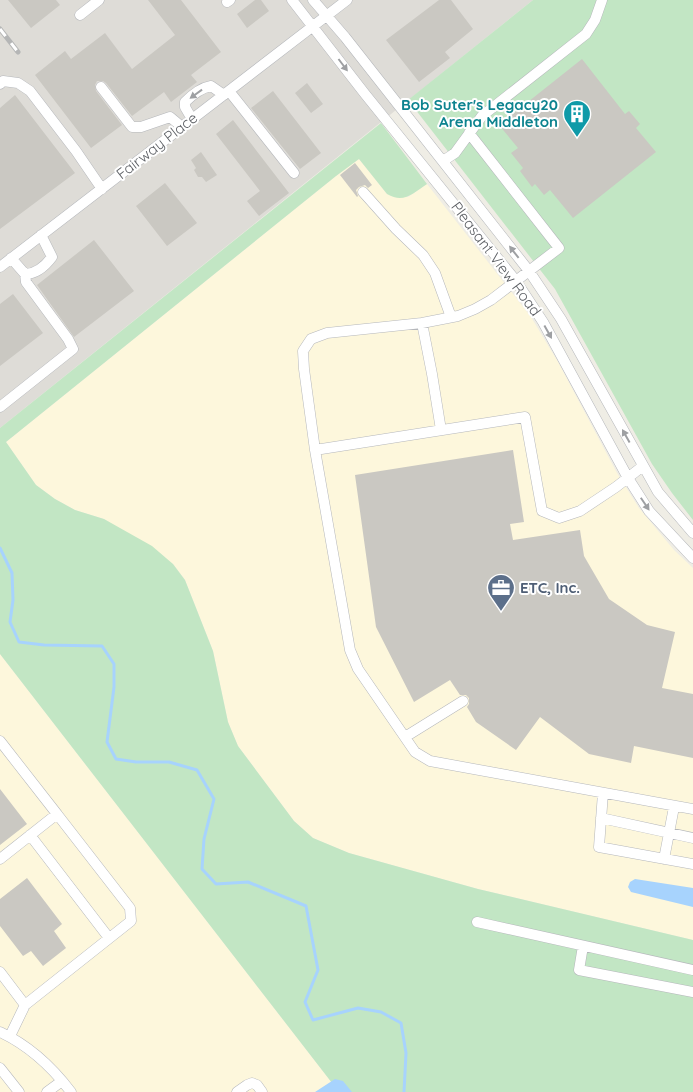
<svg xmlns="http://www.w3.org/2000/svg" width="693" height="1092" font-family="Quicksand,sans-serif">
	<rect width="100%" height="100%" fill="#efede5"/>
	<path fill="#fdf7dc" d="M359 159 387 194 408 197 427 184 531 317 558 362 617 473 639 508 674 550 693 568V940L478 889 349 853 313 838 294 821 238 746 228 722 213 651 185 580 173 564 104 519 75 510 55 499 36 485 6 442 336 176Z
		M0 654 339 1092H0Z"/>
	<path fill="#dedcd7" d="M0 0H533L0 428Z"/>
	<path fill="#c2e6c4" d="M533 0H693V520L672 493 652 464 555 289 408 100Z
		M381 123 427 184C413 193 404 204 387 194L359 159 336 176 6 442 36 485 55 499 75 510 104 519 152 546 173 564 185 580 213 651 228 722 238 746 294 821 313 838 349 853 478 889 693 940V1092H339L0 654V428Z"/>
	<path fill="#a7d3fd" d="M635 879 693 888V907L631 892 628 887 630 882Z
		M335 1079 343 1081 352 1092H315Z"/>
	<g fill="none" stroke-linecap="round" stroke-linejoin="round">
		<path stroke="#a7d3fd" stroke-width="3" d="M0 548 12 573 13 600 10 622 19 642 44 645 102 646 114 664V687L107 742 116 759 136 762H169L197 770 214 799 204 839 202 869 216 884 248 882 306 906 318 970 305 1002 313 1020 358 1008 381 1012 401 1023 406 1053 404 1092"/>
	</g>
	<path fill="#cac8c2" d="M8 0H56L60 5 31 28Z
		M148 0H181L221 52 191 75 197 82 171 102 164 92 132 116 106 83 103 81H97L95 85 96 91 122 125 91 148 35 75 65 51 71 59 105 33 132 69 175 35Z
		M255 0H261L269 11 247 28 237 14Z
		M439 0H451L473 29 445 52 450 58 419 82 386 40Z
		M582 59 625 114 629 111 640 124 636 128 656 152 573 218 550 190 544 195 535 184 532 187 520 171 523 168 511 153 518 148 499 125Z
		M307 83 323 104 311 113 295 93Z
		M273 91 321 153 300 169 251 108Z
		M15 95 75 173 0 229V108Z
		M233 120 289 193 259 216 247 201 260 191 216 134Z
		M201 152 217 175 206 182 202 177H198L194 170 196 168 191 160Z
		M355 163 372 185 368 188 365 185 359 187 356 190 358 196 357 197 340 175Z
		M165 183 197 223 167 246 136 206Z
		M94 240 134 291 74 337 37 285Z
		M13 294 43 333 0 366V304Z
		M513 450 524 522 510 524 513 540 580 530 584 556 609 599 647 625 675 632 662 688 693 694V758L634 746 631 763 589 754 540 717 516 750 476 722 467 707 469 704V698L466 695H460L450 680 414 702 376 627 355 475Z
		M0 789 27 824 0 845Z
		M27 878 62 924 54 931 66 948 43 966 31 951 23 956 0 926V899Z"/>
	<g fill="none" stroke-linecap="round" stroke-linejoin="round">
		<defs>
			<path id="minor" d="M292 0 365 94 516 281 543 322 628 478 649 511 693 558
				M313 0 345 37 529 271 561 319 658 492 693 533
				M227 2 230 0
				M80 15 99 0
				M0 84 3 81 18 83 30 91 76 151 102 189
				M101 87 132 127H141L170 117 182 127
				M229 91 294 173
				M192 119 185 107V102C192 95 200 88 211 86L224 95
				M443 161 455 153 482 116 586 34 595 20 602 0
				M363 192 396 229 423 255 435 273 451 317
				M11 258 25 274C36 274 46 265 52 257L41 235
				M0 267 347 0
				M422 323 432 374 441 430
				M0 407 73 349 68 339 26 282 25 274
				M315 450 304 369 303 351 311 339 327 333 422 323 458 316 475 309 491 300 559 248 469 133
				M643 466 616 487 580 511 559 518 542 511 525 417 315 450 350 650 358 669 415 752 430 761 693 809
				M405 737 463 701
				M0 741 57 814
				M603 793 599 847 693 864
				M601 818 693 838
				M30 835 109 938
				M0 859 57 814 130 908 131 921 25 1005 10 1036
				M664 859 674 807
				M477 922 693 970
				M583 946 579 970 693 992
				M0 972 25 1005
				M0 1032C28 1045 52 1067 71 1092
				M0 1068 19 1092
				M47 1092 62 1081
				M237 1092 247 1085 252 1083 257 1085 262 1092"/>
		</defs>
		<use href="#minor" stroke="#b5b7bb" stroke-width="11"/>
		<use href="#minor" stroke="#fff" stroke-width="10"/>
		<defs>
			<path id="rail" d="M0 29 18 52"/>
		</defs>
		<use href="#rail" stroke="#b5b6b6" stroke-width="5"/>
		<use href="#rail" stroke="#fff" stroke-width="3" stroke-dasharray="9" stroke-linecap="butt"/>
	</g>
	<defs><path id="oneway-solid" d="M-6-.8H1V-3.2L6.5 0L1 3.2V.8H-6Z" transform="scale(1.25)"/></defs>
	<g fill="#9ea0a3">
		<use href="#oneway-solid" transform="translate(343 65) rotate(53)"/>
		<use href="#oneway-solid" transform="translate(196 94) rotate(144)"/>
		<use href="#oneway-solid" transform="translate(514 252) rotate(-128)"/>
		<use href="#oneway-solid" transform="translate(548 332) rotate(61)"/>
		<use href="#oneway-solid" transform="translate(626 436) rotate(-119)"/>
		<use href="#oneway-solid" transform="translate(645 504) rotate(56)"/>
	</g>
	<defs>
		<symbol id="building-pin" viewBox="-11 -11 22 30"><path d="M0 17L-7.5 6A9.5 9.5 0 1 1 7.5 6Z" fill="#0f9aa8" stroke="#fff"/><path d="M-4-6H4V6H1V3H-1V6H-4ZM-2.5-4.3h1.7v1.8h-1.7ZM.8-4.3h1.7v1.8H.8ZM-2.5-1h1.7V.8h-1.7ZM.8-1h1.7V.8H.8Z" fill="#fff"/></symbol>
		<symbol id="office-pin" viewBox="-11 -11 22 30"><path d="M0 17L-7.5 6A9.5 9.5 0 1 1 7.5 6Z" fill="#5c6f8a" stroke="#fff"/><path d="M-6-3h4V-5.5h4V-3h4V5H-6ZM-1-4.5V-3h2v-1.5ZM-6 0V1H6V0Z" fill="#fff"/></symbol>
	</defs>
	<g fill-rule="evenodd">
		<use href="#building-pin" x="561" y="98" width="32" height="43"/>
		<use href="#office-pin" x="485" y="572" width="32" height="43"/>
	</g>
	<g text-anchor="middle" stroke-width="4" stroke-linejoin="round" paint-order="stroke">
		<g font-size="15" font-weight="bold" fill="#0d838f" stroke="#fff" text-anchor="end">
			<text x="558" y="110">Bob Suter's Legacy20<tspan x="558" dy="17">Arena Middleton</tspan></text>
		</g>
		<g font-size="15" fill="#5d6065" stroke="#fff">
			<text transform="translate(157 146) rotate(-38)" y="5">Fairway Place</text>
			<text transform="translate(496 259) rotate(53)" y="5">Pleasant View Road</text>
		</g>
		<g font-size="15" font-weight="bold" fill="#4e5e75" stroke="#fff" text-anchor="start">
			<text x="520" y="593">ETC, Inc.</text>
		</g>
	</g>
</svg>
